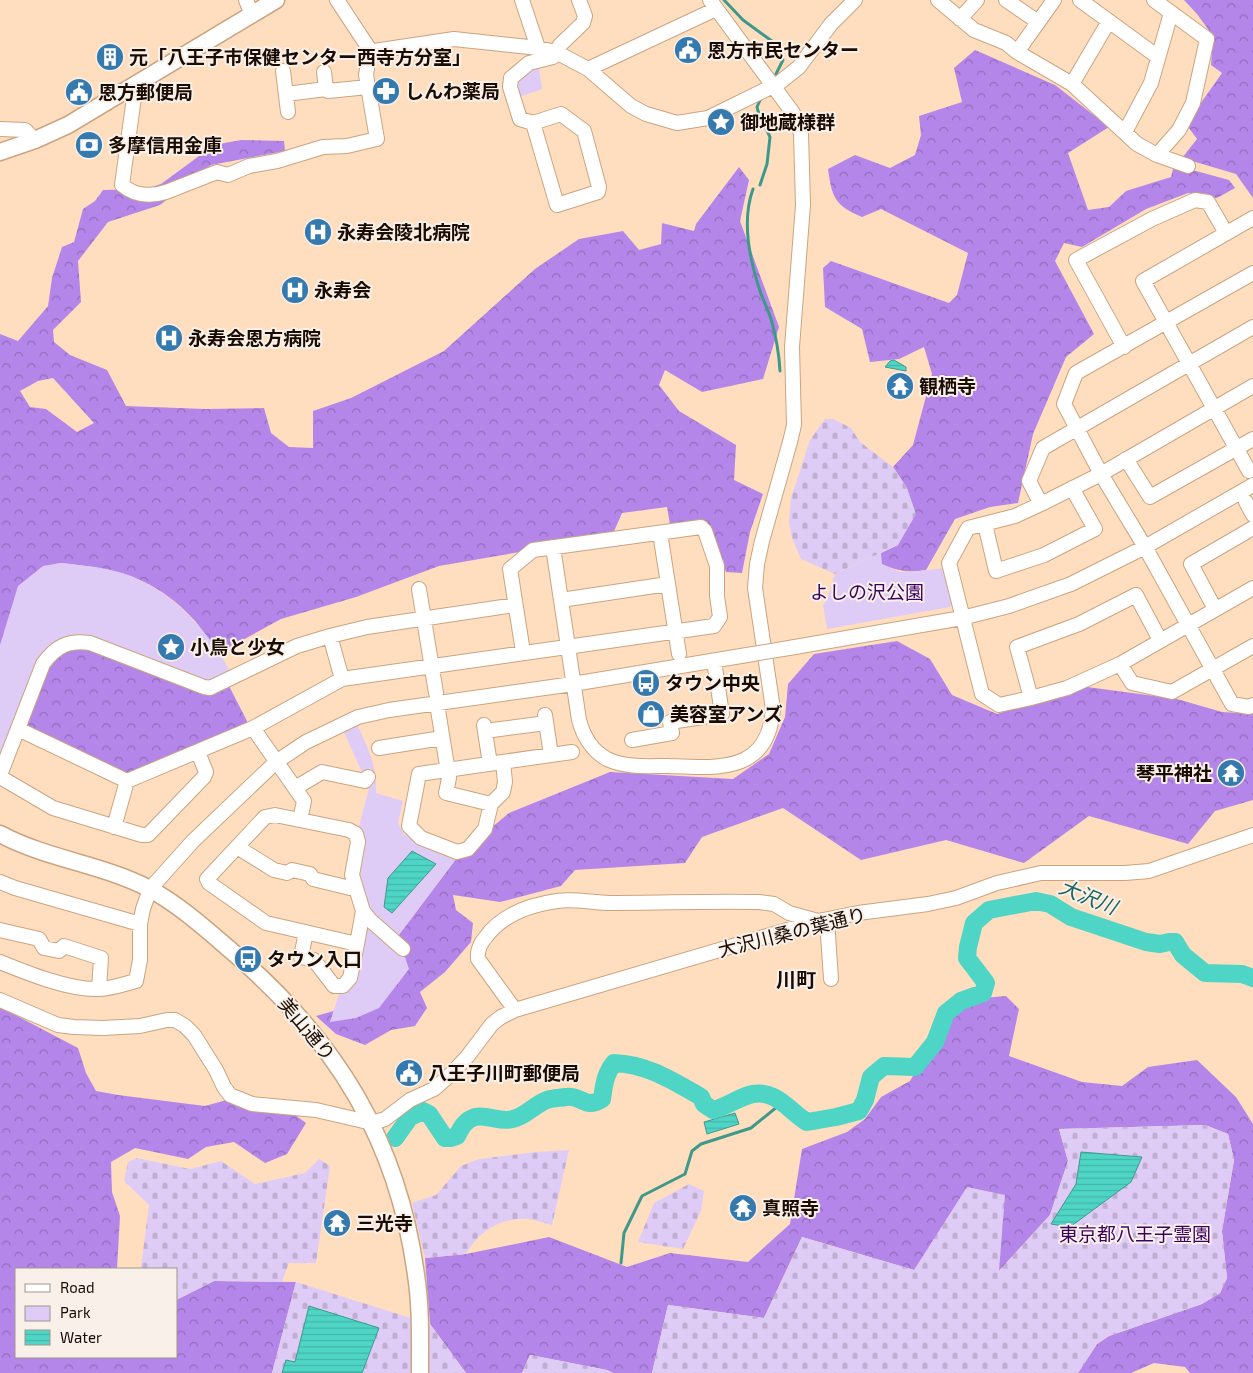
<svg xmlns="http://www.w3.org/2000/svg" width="1253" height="1373" font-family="'Exo 2','Noto Sans JP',sans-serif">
	<defs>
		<pattern id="forest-crowns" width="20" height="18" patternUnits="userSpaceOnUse" patternTransform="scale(1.25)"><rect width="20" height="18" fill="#b586e9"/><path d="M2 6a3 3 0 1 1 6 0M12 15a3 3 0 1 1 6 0" fill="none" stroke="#926cbb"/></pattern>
		<pattern id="cemetery-stones" width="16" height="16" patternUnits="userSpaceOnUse" patternTransform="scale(1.25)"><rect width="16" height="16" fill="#dfccf6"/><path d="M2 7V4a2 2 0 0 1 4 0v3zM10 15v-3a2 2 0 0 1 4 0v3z" fill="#bfaed1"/></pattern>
		<pattern id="water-rules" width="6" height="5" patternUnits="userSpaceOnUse" patternTransform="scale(1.25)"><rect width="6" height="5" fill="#4ed5c6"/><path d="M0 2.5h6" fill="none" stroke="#44b6a8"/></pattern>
	</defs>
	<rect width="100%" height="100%" fill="#ffdebf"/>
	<path fill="url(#forest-crowns)" fill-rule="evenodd" d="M1184 0H1253V198L1236 174 1182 158 1197 139 1186 124 1222 73 1211 65 1213 36 1197 14Z
		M975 50 1055 85 1109 127 1068 153 1088 210 1109 207 1126 191 1171 177 1174 165 1229 180 1235 188 1217 198 1188 193 1146 209 1082 247 1064 243 1055 261 1094 334 1066 357 1033 434 1018 503 990 507 955 519 926 570C907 573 899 571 881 564V553L898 545 907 488 893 467 913 445 932 374 924 347 899 359 870 362 862 329 825 307 823 268 831 261 949 303 957 295 968 253 881 209 862 217C834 205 832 197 828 169L855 155 890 168 915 155 921 135 919 116 962 102 954 68Z
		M241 140 284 141 285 151 211 165 160 205 108 222 78 261 81 302 53 330 54 342 70 355 107 370 126 406 205 409 264 408 271 433 289 447 313 448V411L351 398 444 351 535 269 579 239 623 231 639 250 661 244 662 223 694 231 696 224 739 167 749 180 740 221 779 327 763 379 702 392 665 370 659 385 679 411 736 445 734 480 763 494 750 532 742 573 726 572 707 521 670 525 667 507 622 513 612 536 439 566 356 597 281 619 219 653C211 643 204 632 196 622 157 578 116 568 60 563L0 645V334L18 341 48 306 52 278 62 247 74 242 83 209 95 201 103 190 146 189 161 184 214 145ZM53 378 94 423 77 432 46 409 30 407 20 391 38 381Z
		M897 641 930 659 952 695 997 714 1080 686 1177 699 1222 712 1253 714V800L1215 811 1188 844 1089 816 1024 863 946 840 861 860 783 808 702 837 685 863 575 870 561 886 500 902 453 895 456 910 473 923 471 942 445 972 420 992 427 1008 415 1026 391 1030 365 1045 336 1034 316 1016 337 1010 398 936 459 855 509 813 610 772 733 779 769 754 785 717 788 684 814 654Z
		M75 646 228 684 249 725 128 774 29 726 26 721 53 658Z
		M1006 996 1019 1009 1009 1056 1082 1082 1122 1086 1148 1067 1197 1060 1236 1097 1253 1124V1373H1190L1185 1367 1154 1363 1131 1373H1078L1097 1344 1109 1336 1202 1304 1220 1293 1227 1278 1222 1231 1234 1160 1228 1134 1205 1125 1059 1129 1068 1161 1050 1215 998 1272 914 1270 802 1237 764 1318 668 1305 652 1373H613L607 1370 530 1355 522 1373H466L430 1324 425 1258 466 1254 549 1237 627 1267 670 1253 748 1262 790 1224 802 1149 847 1132 865 1119 881 1097 910 1081 953 1009 983 998Z
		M0 1007 78 1048 86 1073 96 1091 118 1095 205 1106 248 1094 295 1115 306 1123 287 1154 265 1163 234 1142 206 1147 188 1159 135 1148 111 1162 112 1192 120 1216 117 1269H16V1357H176V1300L214 1281 296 1282 272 1373H0Z"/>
	<path fill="url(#cemetery-stones)" d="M825 419H833L851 428 860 442 893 467 907 488 916 514 898 545 835 574 801 559 792 538 789 523 791 498 810 440Z
		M1205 1125 1228 1134 1234 1160 1222 1231 1227 1278 1220 1293 1202 1304 1109 1336 1097 1344 1078 1373H652L668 1305 764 1318 802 1237 914 1270 967 1187 1005 1195 999 1271 1050 1215 1068 1161 1059 1129Z
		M569 1150 552 1225C543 1223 531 1218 521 1219 496 1220 478 1233 466 1254L425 1258 412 1203 436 1195 461 1166 479 1159 536 1152Z
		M137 1158 190 1169 221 1161 255 1184 305 1173 319 1159 330 1166 316 1263H289L282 1282 214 1281 176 1300V1269H143L141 1267 149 1205 124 1181 128 1162Z
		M689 1184 704 1191 701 1211 683 1249 638 1242 654 1203Z
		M296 1282 430 1324 466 1373H272Z
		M530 1355 607 1370 613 1373H522Z"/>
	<path fill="#dfccf6" d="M538 61 542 89 514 99 511 78Z
		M881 553 882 564 900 572H912L944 568 953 603 950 607 827 629 823 605C830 597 831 584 835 574Z
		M60 563C87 566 118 568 142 581 180 599 215 640 233 677L210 688 90 643 50 654 0 775V645L18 586 43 566Z
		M357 724C368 749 377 764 376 793L403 801 398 823 404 834 412 839 443 855H459L398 936 409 969 379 1008 356 1018 330 1022 339 994 352 974 364 911 353 875 359 843V826L369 788 343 730Z"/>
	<path fill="url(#water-rules)" stroke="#3e998b" d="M894 360 906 367V371L885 367 890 361Z
		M412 851 436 864 392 913 384 907 388 878Z
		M735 1113 739 1124 707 1134 704 1122Z
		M1081 1152 1142 1157 1131 1182 1070 1227 1051 1224 1076 1184Z
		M309 1306 379 1328 362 1373H282L286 1360 295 1362Z"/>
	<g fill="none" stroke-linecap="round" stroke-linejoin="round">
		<path stroke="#3e998b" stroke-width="3" d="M724 0 743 20 776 44 783 60 776 74
			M760 185 767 164 770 137 758 111 757 107 762 96
			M753 189C741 222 750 261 761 294 764 302 768 310 771 319 776 336 779 353 780 371
			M621 1263 624 1233 642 1196 685 1174 692 1151 701 1144 751 1128 783 1102"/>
		<path stroke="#4ed5c6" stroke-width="18" d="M395 1138 410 1117 423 1111 429 1114 445 1138H451L457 1136C461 1128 465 1120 475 1117 488 1114 500 1123 513 1119 526 1116 535 1104 547 1100 553 1098 560 1098 566 1097 582 1095 585 1110 602 1099 604 1085 605 1074 614 1063 647 1064 673 1081 701 1097L704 1104 713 1110C726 1107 741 1096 753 1094 777 1090 789 1111 807 1122L836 1117 859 1111 865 1100 871 1077 884 1066 915 1067 935 1042 946 1013 961 1001 983 993 986 983 967 958 968 947 974 923 989 910 1036 901 1050 904 1071 917 1146 942 1160 944 1169 942H1175L1183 955 1205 973 1242 974 1253 978"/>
		<defs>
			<path id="minor" d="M246 0 252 15
				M522 0 538 48
				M938 0 974 30 1006 43 1017 52 1072 84 1137 144 1157 155 1188 166
				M1006 0 1038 22
				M1080 0 1158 57
				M1154 0 1207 39 1193 103 1179 130 1157 155
				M960 19 977 0
				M370 50 374 51 454 39 538 48 556 52 588 69 631 106 646 114 677 123 708 118 779 83 799 67 831 24 855 0
				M1017 52 1054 0
				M588 69 716 9
				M283 71 288 112
				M324 72 326 89
				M136 83 122 185C135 196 149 197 166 192L217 172 228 175 249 166 277 161 323 147 347 146 377 139 366 75 370 50 337 0
				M1072 84 1109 21
				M286 94 326 89 328 91 368 87
				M533 123 557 205 598 192 599 187 584 131 561 114 533 123 520 119 510 87 511 78 529 63 553 57 560 45 583 23 585 16 579 0
				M0 129 25 130 35 140
				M1125 132 1151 83 1171 13
				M1253 273 1076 373 1064 404 1101 474 1145 547 1232 704 1249 707 1253 705
				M1124 347 1076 260 1152 219 1195 200 1208 202 1226 233
				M1253 386 1101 474 1041 504 1015 516 968 528 949 563 982 694 999 705 1031 698 1067 688 1120 664 1253 588
				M1126 459 1150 497 1253 439
				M1249 471 1143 281 1253 218
				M1246 502 1253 515
				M1041 504 1029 481 1043 448 1253 327
				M985 524 996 571 1044 555 1095 529 1072 488
				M660 533 679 654
				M553 547 579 720C583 735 592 751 607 759 626 768 648 766 668 766 717 768 768 774 773 709L755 588 757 564 762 541 790 442 794 425 792 347 803 205 801 134 798 123 793 113 710 0
				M419 589 436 693
				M561 600 668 584
				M1215 609 1191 564 1253 528
				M330 636 342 679
				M789 648 962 618 1009 606 1071 584 1145 547 1253 485
				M1120 664 1132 683 1172 692 1253 646
				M1031 698 1017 647 1079 624 1136 595 1160 640
				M437 704 449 778 446 793 491 804
				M545 715 551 755
				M484 725 490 764
				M253 728 304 801 300 820
				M18 729 127 781 253 728 342 679 714 626 720 617 717 596V566L705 531 701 527 533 550 510 569 523 652
				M485 731 546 723
				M632 740 672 733 670 722 722 714 714 661
				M379 748 442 738
				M503 762 505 782 503 792 491 804 485 829 468 849 457 852 447 848 421 838 409 826 419 774 572 752
				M0 775 43 664C56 646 68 640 90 643L204 687 210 688 297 646 330 636 367 627 515 605
				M0 777 53 808 142 835H148L204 777 206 772 198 752
				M295 788 322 772 365 781 368 777
				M275 815 349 830 356 834 358 842 352 875 363 911 357 944 266 923 209 883 207 879 265 817Z
				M114 827 127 781
				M237 847 274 870 287 873 292 870 310 874 313 879 350 888H356
				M0 882 15 888 140 924
				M363 911 370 920 403 949
				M827 920 831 979
				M0 930 39 939 44 948 59 951 64 946 101 958 99 989
				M306 932 301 957 314 960 334 986H343L350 978 357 944
				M0 962C27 973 69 990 98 989 110 989 124 984 136 981L140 960V924L143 909 150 889 193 841 276 762 306 742 358 717 389 710 573 684 741 656
				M0 1000 58 1025 74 1027 103 1028 140 1026 167 1020H175L185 1026 194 1035 216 1070 224 1087 230 1095 252 1104 316 1110 372 1123 385 1119 410 1100 434 1089 451 1074 467 1057 492 1024 501 1017 515 1010 818 921 858 913 928 904 956 898 997 883 1041 873H1125L1149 871 1253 835
				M515 1010 478 959C477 951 480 944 485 938 502 914 529 905 557 901 574 898 593 903 610 903 660 903 709 901 759 902L774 904 789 913 818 921"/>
			<path id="major" d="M0 152 35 140 68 125 276 0
				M0 834C47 859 101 864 148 888 180 905 208 931 235 954 337 1042 398 1141 416 1275 421 1307 420 1341 420 1373"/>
		</defs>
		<use href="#minor" stroke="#cba47f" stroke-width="16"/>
		<use href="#major" stroke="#cba47f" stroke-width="19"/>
		<use href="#minor" stroke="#fff" stroke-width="14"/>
		<use href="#major" stroke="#fff" stroke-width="16"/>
		<defs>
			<path id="minor-bridge" d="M741 656 789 648"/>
		</defs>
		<use href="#minor-bridge" stroke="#cba47f" stroke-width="16" stroke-linecap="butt"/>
		<use href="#minor-bridge" stroke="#fff" stroke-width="14"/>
	</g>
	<defs>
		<symbol id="civic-disc" viewBox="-11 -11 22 22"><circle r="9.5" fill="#357aaf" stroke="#f9f0e9"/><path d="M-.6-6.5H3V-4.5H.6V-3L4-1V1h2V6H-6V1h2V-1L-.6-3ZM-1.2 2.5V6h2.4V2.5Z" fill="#fff"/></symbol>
		<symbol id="building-disc" viewBox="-11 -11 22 22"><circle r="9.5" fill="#357aaf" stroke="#f9f0e9"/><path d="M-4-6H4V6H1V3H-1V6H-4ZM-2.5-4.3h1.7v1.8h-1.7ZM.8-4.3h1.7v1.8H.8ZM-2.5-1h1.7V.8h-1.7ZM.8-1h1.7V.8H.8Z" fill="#fff"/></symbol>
		<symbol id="pharmacy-disc" viewBox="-11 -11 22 22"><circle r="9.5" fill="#357aaf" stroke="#f9f0e9"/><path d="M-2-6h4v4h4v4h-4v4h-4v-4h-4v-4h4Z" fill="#fff"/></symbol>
		<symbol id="sight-disc" viewBox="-11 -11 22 22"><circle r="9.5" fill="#357aaf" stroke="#f9f0e9"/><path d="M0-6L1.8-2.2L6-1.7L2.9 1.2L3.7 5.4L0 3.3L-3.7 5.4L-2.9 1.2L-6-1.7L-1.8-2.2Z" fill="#fff"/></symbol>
		<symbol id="bank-disc" viewBox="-11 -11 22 22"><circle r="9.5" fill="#357aaf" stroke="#f9f0e9"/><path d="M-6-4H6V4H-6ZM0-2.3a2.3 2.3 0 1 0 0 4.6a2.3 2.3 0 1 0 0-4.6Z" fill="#fff"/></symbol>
		<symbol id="hospital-disc" viewBox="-11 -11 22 22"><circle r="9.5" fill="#357aaf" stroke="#f9f0e9"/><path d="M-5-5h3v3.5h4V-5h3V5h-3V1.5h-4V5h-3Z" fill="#fff"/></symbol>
		<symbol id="temple-disc" viewBox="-11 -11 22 22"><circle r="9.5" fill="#357aaf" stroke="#f9f0e9"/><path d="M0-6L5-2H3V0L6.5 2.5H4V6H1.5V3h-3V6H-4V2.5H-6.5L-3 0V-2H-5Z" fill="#fff"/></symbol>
		<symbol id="bus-disc" viewBox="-11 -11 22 22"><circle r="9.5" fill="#357aaf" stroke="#f9f0e9"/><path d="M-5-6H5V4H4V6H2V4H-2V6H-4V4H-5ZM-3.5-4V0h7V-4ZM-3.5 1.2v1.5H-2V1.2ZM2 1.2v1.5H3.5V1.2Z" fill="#fff"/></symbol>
		<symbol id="shop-disc" viewBox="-11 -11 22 22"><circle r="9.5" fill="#357aaf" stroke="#f9f0e9"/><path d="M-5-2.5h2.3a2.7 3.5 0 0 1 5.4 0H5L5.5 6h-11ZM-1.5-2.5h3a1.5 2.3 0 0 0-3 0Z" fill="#fff"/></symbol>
	</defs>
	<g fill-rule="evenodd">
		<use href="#civic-disc" x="672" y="34" width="32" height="32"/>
		<use href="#building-disc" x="94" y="41" width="32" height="32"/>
		<use href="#pharmacy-disc" x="370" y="75" width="32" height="32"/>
		<use href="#civic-disc" x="63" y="76" width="32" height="32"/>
		<use href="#sight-disc" x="705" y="106" width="32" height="32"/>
		<use href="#bank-disc" x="73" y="129" width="32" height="32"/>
		<use href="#hospital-disc" x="302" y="216" width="32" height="32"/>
		<use href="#hospital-disc" x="279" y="274" width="32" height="32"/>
		<use href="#hospital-disc" x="153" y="322" width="32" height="32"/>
		<use href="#temple-disc" x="884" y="370" width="32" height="32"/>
		<use href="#sight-disc" x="155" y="631" width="32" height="32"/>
		<use href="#bus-disc" x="630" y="667" width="32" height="32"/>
		<use href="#shop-disc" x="635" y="698" width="32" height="32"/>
		<use href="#temple-disc" x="1215" y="757" width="32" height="32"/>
		<use href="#bus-disc" x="232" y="943" width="32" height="32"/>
		<use href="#civic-disc" x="393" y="1057" width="32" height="32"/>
		<use href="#temple-disc" x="727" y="1192" width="32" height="32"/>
		<use href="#temple-disc" x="321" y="1207" width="32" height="32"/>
	</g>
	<g text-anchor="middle" stroke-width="4" stroke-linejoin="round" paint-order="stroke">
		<g font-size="19" font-weight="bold" fill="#1a0c02" stroke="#f9f0e9" text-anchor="start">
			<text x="707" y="57">恩方市民センター</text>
			<text x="129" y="64">元「八王子市保健センター西寺方分室」</text>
			<text x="405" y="98">しんわ薬局</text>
			<text x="98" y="99">恩方郵便局</text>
			<text x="740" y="129">御地蔵様群</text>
			<text x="108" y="152">多摩信用金庫</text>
			<text x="337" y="239">永寿会陵北病院</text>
			<text x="314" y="297">永寿会</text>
			<text x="188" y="345">永寿会恩方病院</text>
			<text x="919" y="393">観栖寺</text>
			<text x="190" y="654">小鳥と少女</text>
			<text x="665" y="690">タウン中央</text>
			<text x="670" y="721">美容室アンズ</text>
			<text x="1212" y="780" text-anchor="end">琴平神社</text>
			<text x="267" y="966">タウン入口</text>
			<text x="428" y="1080">八王子川町郵便局</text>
			<text x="762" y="1215">真照寺</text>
			<text x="356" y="1230">三光寺</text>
		</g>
		<g font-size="19" fill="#3a025f" stroke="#f9f0e9">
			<text x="867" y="599">よしの沢公園</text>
			<text x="1135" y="1241">東京都八王子霊園</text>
		</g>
		<g font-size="19" fill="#1a0c02" stroke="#f9f0e9">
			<text transform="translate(792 932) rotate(-14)" y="7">大沢川桑の葉通り</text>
			<text transform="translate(307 1029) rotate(50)" y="7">美山通り</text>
		</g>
		<g font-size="20" font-style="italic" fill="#1b645d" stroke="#f9f0e9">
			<text transform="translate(1088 897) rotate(22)" y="7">大沢川</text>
		</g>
		<g font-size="20" font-weight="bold" fill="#1a0c02" stroke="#f9f0e9">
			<text x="796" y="987">川町</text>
		</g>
	</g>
	<rect x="15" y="1268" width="162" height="90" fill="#f9f0e9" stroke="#a0958d"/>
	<rect x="25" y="1284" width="25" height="8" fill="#ffffff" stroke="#a0958d"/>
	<text x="60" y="1293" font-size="15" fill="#1a0c02">Road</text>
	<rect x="25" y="1306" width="25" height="15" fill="#dfccf6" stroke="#a0958d"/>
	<text x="60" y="1318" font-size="15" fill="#1a0c02">Park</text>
	<rect x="25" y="1330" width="25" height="15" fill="url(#water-rules)" stroke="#a0958d"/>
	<text x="60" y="1343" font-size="15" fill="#1a0c02">Water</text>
</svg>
